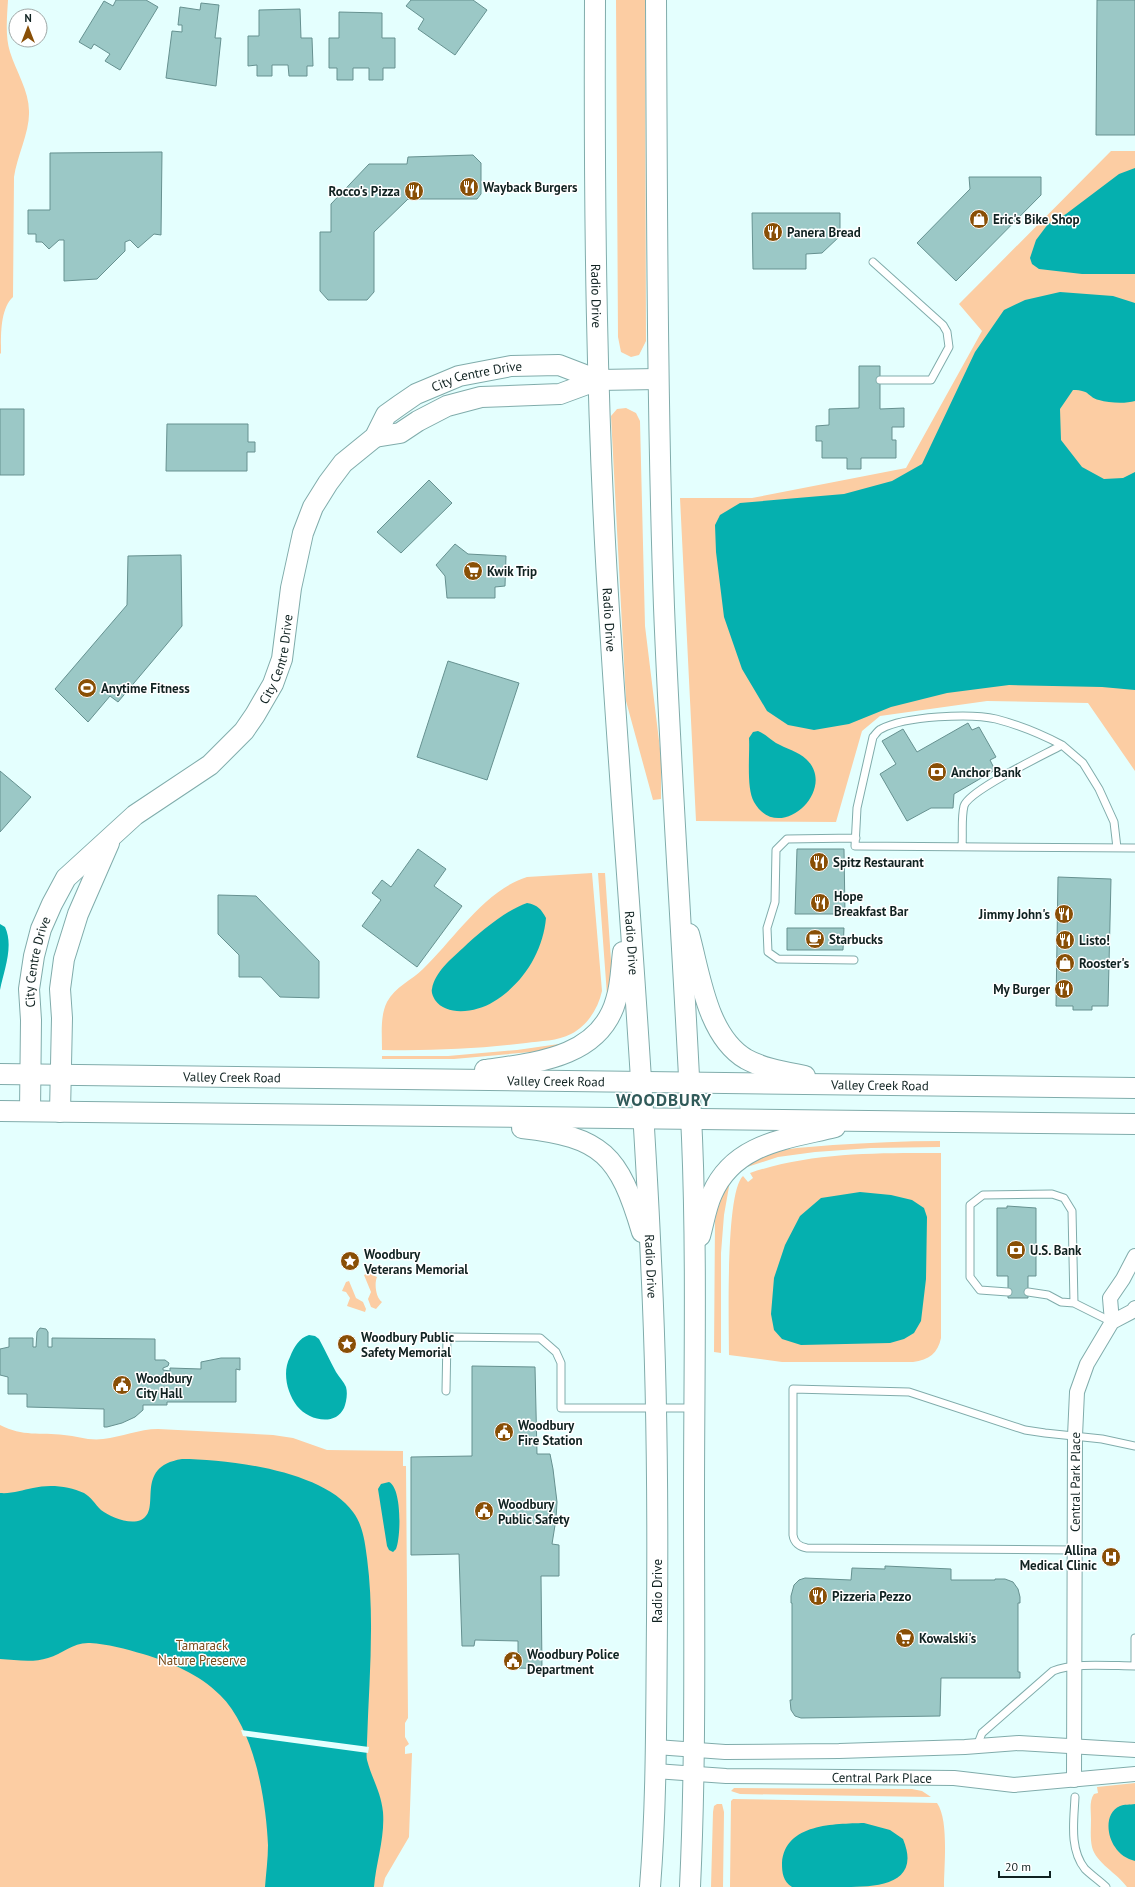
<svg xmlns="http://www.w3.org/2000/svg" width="1135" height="1887" font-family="'PT Sans',sans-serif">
	<rect width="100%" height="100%" fill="#e4fffe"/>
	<path fill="#fccda3" d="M0 0H8C7 17 5 36 10 52 16 71 29 91 29 111 30 131 17 156 14 177L13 297C0 309 1 335 1 353L0 354Z
		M616 0H645L646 341 639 355 631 357 621 352 618 337Z
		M1111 151H1135V771L1088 703 987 701 880 716 862 731 836 822 696 821 680 498H752L906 468 982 331 959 304Z
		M626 408 636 413 640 421 645 626 661 757V799L653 800 626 701 611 416 617 409Z
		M592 873 602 991C598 1009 587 1026 571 1034 558 1041 540 1041 526 1043 478 1049 430 1051 382 1050 382 1034 380 1016 387 1002 395 987 412 980 423 969 454 939 485 890 527 877Z
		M598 873H605L612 975 607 995Z
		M559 1044 561 1045 542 1051 454 1059H382V1056H448L517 1050Z
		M940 1141V1147L871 1148 815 1152 778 1157 747 1167 745 1165C771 1147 803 1148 833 1145 869 1143 904 1141 940 1141Z
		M941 1153V1338C938 1353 929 1360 913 1362H782L729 1355C729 1326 725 1192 743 1176L748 1182 753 1178 750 1173C811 1152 877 1153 941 1153Z
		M730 1181 724 1215 721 1253V1353L714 1352 715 1221 719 1200Z
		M368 1273 377 1277C374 1284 376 1298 382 1302L376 1309 371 1307 368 1299 371 1292 364 1275Z
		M349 1281 356 1298 363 1302 366 1309 365 1312 347 1306 350 1298 346 1292 342 1291 346 1282Z
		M0 1425C23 1437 40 1432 64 1435 77 1436 89 1441 103 1439 122 1437 139 1429 158 1429L273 1435 293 1438 327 1450 403 1451V1466H406L408 1718 405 1723V1737L409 1744 405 1747V1754L412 1753 409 1837 385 1878 383 1887H0Z
		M1135 1783V1887H1127C1117 1873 1096 1863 1092 1847 1090 1838 1091 1828 1091 1819 1091 1811 1089 1801 1094 1794L1098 1793 1097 1787Z
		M734 1788 912 1789 922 1791 931 1797 740 1794 731 1791Z
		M733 1799 937 1803C949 1820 944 1865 944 1887H730L731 1801Z
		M717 1804H722L724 1812 723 1887H711L713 1812 714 1806Z"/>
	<path fill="#05b0af" d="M1135 168V274H1082L1039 269 1032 264 1030 258 1036 240 1048 224 1066 214 1119 174Z
		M1060 292 1113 296 1135 303V401C1125 404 1109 403 1099 400 1087 397 1091 390 1073 390L1060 409 1061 440 1082 467 1104 479 1123 478 1135 472V690L1102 687 1009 685 947 693 891 707 849 724 814 730 788 725 767 711 742 669 724 617 716 552 715 525 720 515 740 503 844 494 892 481 922 464 975 352 1004 310 1025 300Z
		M758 731C765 734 770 739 776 743 785 748 799 752 806 759 839 789 779 846 754 802 746 788 750 754 749 738L753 732Z
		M527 903C538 905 541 909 546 918 543 952 523 984 493 1002 477 1012 447 1017 435 1000 433 997 431 992 432 989 435 972 451 959 463 948 479 933 506 910 527 903Z
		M0 924 5 927C14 946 4 970 0 990Z
		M860 1192 891 1195 912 1200 924 1208 927 1217 926 1279 921 1321 914 1333 904 1339 890 1343 801 1345 782 1339 774 1330 771 1314 774 1278 785 1245 800 1216 821 1198Z
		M309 1335 315 1336 319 1339C325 1350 330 1361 336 1372 339 1377 344 1382 346 1387 348 1394 346 1403 344 1408 335 1427 308 1420 297 1406 287 1393 282 1372 290 1357 294 1347 299 1338 309 1335Z
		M182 1459C229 1459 324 1471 353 1512 363 1525 365 1543 367 1558 375 1619 369 1681 367 1742 367 1748 366 1755 367 1760 372 1779 381 1792 383 1812 385 1838 376 1862 374 1887H265C266 1873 268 1859 268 1845 266 1799 254 1728 220 1695 199 1674 170 1662 143 1654 126 1649 107 1644 90 1643 73 1642 63 1654 48 1658 33 1663 16 1660 0 1659V1493C12 1494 22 1490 33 1488 49 1484 69 1486 84 1493 91 1497 95 1504 101 1510 110 1517 129 1525 141 1520 163 1510 132 1467 182 1459Z
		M389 1482C402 1488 401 1537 396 1549L393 1552 389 1550 387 1546 378 1489 381 1484Z
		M1135 1804V1861C1127 1859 1119 1854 1115 1847 1107 1836 1104 1813 1120 1806 1124 1804 1130 1805 1135 1804Z
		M864 1823 890 1830 903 1839C923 1887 872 1887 841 1887 824 1887 808 1887 792 1887 783 1881 782 1873 782 1863 785 1823 835 1824 864 1823Z"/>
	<path fill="#e4fffe" d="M241 1730 369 1747 368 1753 243 1736Z"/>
	<path fill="#9bc8c6" stroke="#669190" d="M116 0H146L158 7 120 70 105 61 110 54 94 44 91 49 79 42 104 1 113 6Z
		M411 0H473L487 10 455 55 418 29 424 19 406 6Z
		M1097 0H1135V135H1096Z
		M201 3 219 5 215 38H221L216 86 166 78 172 31 182 32V25H178L180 7 200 10Z
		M300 9 301 38H312L313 66H307V76H289L288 65H272V76H257V65L248 66V36H259V10Z
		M339 12 382 13V38H395V68H383V80H369V68H353V80H337V68H329V38H339Z
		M162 152 161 235 154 234 138 248 130 240 125 242V251L97 279 64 281V240H59L49 249 42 242H36V234H28V210H50V153Z
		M473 155 481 163V194L477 199H408L374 232V292L367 300H328L320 291V232H331V204L369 164H407L408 157Z
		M969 177H1041V195L956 281 917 243 970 189Z
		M752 213H840V236L822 253 806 254V269H753Z
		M859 366H880V409L904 408V427H892V440H896V458H861V469H847V458H822V441H816V426L829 425V409L859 408Z
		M0 409H24V475H0Z
		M167 424H248V442H255V452H247V471H166Z
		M429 480 452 503 401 553 377 532Z
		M455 544 468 554 506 556 505 586 495 587V598H447L445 576 436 565Z
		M181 555 182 626 118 702 110 696 88 722 55 689 127 605 128 556Z
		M448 661 519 683 487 780 417 757Z
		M968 723 972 730 979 727 996 757 990 760 995 770 954 794 953 808H931L907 821 880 774 896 764 882 741 903 729 917 752Z
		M0 771 31 797 0 832Z
		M418 849 446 869 434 886 462 906 417 967 362 926 381 900 372 893 382 880 391 887Z
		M797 849H844L845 914H795Z
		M1058 877 1111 879 1108 1006H1092V1010H1073V1006H1056Z
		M218 895 256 896 319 961V998L280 997 261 977H239V955L218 934Z
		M787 928H844L843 950H787Z
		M1007 1206 1036 1208V1276H1028V1298H1008V1276H997V1208H1007Z
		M40 1328 46 1329 48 1332V1347H52V1338L155 1339V1360H165L169 1363 168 1366 163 1368V1370L170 1371V1368L201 1369V1362L221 1358H240V1370L236 1369V1402H167V1405H143V1410L135 1417 122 1423 107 1427H104V1409L27 1407V1394H8V1377L0 1375V1349L9 1347V1338H33V1347H36L37 1332Z
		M472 1366 535 1367 537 1454H550L553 1469 557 1502 556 1519 552 1544 559 1545V1576H541L542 1669 518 1668V1641L475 1640 474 1646H462L459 1554 411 1555V1457L472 1456Z
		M885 1566 951 1569V1580H995V1579H1005L1013 1582 1018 1589 1020 1597V1603H1018V1672H1020V1678H941L940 1716 801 1718 795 1716 791 1710 790 1700H792V1603H791V1596L794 1585 799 1580 805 1578 851 1580 852 1568 885 1569Z"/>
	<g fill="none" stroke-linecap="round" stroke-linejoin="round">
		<defs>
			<path id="lane" d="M873 262 943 325 947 332 949 347 931 380H880
				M1062 745C1041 734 1019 725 996 719 971 713 905 716 881 729 878 730 875 735 873 737L857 808 855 846 1135 848
				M962 846C963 834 961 819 964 806 969 790 1044 755 1062 745L1083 763 1099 789 1114 822 1117 848
				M854 960 778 959 768 952 767 928 775 902 776 850 787 839 856 838
				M1008 1292 980 1290 970 1277V1205L983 1195 1052 1194 1064 1198 1072 1211 1074 1303 1061 1302 1048 1295 1028 1292
				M1074 1303 1112 1322
				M446 1391 447 1337 540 1338 556 1352 561 1363V1408H692
				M1074 1550 807 1548C800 1547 794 1543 793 1535V1389L909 1392 1025 1430 1045 1433 1102 1439 1135 1446
				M1135 1666V1638
				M977 1746 982 1733 1053 1671C1073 1662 1113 1666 1135 1666
				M1075 1797C1074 1820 1069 1849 1085 1869 1091 1875 1100 1881 1106 1887"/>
			<g id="street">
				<path d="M1112 1322 1110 1298 1123 1279 1135 1256"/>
				<path d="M656 1747 725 1752 839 1751 965 1747 1019 1743 1135 1750"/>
				<path id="s1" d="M655 1771 726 1776 954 1778 1014 1785 1135 1774"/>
				<path id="s2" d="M1074 1780 1075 1436 1077 1392 1087 1364 1112 1322 1133 1311 1135 1308"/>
			</g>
			<g id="secondary">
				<path id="s3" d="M595 0C594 209 596 418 610 626 623 838 642 1049 651 1261 657 1381 658 1501 657 1621 656 1710 657 1799 650 1887"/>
				<path d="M656 0C657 202 657 405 664 607 671 784 684 961 692 1138 697 1258 694 1378 694 1498 694 1628 696 1758 690 1887"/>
				<path d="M375 437 400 433 418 421 447 406 481 397 560 394 598 380 658 379"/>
				<path d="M689 934C700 974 707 1036 746 1059 764 1069 785 1072 805 1076"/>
				<path d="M485 1070C534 1063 600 1058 616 1000 621 985 621 968 623 952"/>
				<path id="s4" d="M0 1074 1135 1088"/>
				<path d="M0 1111 1135 1124"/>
				<path id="s5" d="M30 1111 31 1020 29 989 34 956 41 929 52 904 66 878 135 815 210 765 244 731 255 715 273 684 282 659 291 588 303 533 313 507 328 483 343 463 375 437 386 415 400 405 416 394 459 376 511 366 559 365 598 380"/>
				<path d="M60 1112 62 1018 60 989 64 959 78 914 109 843"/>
				<path d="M522 1128C603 1137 619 1155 642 1232"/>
				<path d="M700 1236C704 1222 706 1207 712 1194 734 1143 787 1139 835 1127"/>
			</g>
		</defs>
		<use href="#lane" stroke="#80acab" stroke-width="9"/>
		<use href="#street" stroke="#80acab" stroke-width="16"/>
		<use href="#secondary" stroke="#80acab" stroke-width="22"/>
		<use href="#lane" stroke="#fff" stroke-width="7"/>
		<use href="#street" stroke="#fff" stroke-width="14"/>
		<use href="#secondary" stroke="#fff" stroke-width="20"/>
	</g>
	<defs>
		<symbol id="restaurant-disc" viewBox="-11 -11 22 22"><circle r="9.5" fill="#894f06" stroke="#fff"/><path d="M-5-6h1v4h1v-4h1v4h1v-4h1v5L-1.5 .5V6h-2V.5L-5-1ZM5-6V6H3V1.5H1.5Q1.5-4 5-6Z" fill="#fff"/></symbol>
		<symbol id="shop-disc" viewBox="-11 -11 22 22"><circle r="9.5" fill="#894f06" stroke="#fff"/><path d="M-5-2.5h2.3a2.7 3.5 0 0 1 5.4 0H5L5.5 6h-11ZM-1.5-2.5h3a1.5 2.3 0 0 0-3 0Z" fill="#fff"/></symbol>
		<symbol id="supermarket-disc" viewBox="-11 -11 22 22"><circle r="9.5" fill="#894f06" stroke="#fff"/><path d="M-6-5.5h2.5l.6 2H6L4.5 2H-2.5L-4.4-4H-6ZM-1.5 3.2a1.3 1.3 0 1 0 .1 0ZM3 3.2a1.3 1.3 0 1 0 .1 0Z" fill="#fff"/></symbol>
		<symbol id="stadium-disc" viewBox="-11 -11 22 22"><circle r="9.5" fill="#894f06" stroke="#fff"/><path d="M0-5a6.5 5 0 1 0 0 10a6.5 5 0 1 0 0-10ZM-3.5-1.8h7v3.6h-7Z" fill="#fff"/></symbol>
		<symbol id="bank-disc" viewBox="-11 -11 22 22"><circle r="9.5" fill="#894f06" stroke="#fff"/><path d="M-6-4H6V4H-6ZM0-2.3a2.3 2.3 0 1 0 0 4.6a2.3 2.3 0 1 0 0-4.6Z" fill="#fff"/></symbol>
		<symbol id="cafe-disc" viewBox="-11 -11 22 22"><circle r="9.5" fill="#894f06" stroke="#fff"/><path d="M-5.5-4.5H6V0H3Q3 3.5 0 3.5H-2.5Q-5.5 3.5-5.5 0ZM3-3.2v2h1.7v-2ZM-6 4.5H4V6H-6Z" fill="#fff"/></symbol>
		<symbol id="sight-disc" viewBox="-11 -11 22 22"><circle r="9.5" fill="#894f06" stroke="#fff"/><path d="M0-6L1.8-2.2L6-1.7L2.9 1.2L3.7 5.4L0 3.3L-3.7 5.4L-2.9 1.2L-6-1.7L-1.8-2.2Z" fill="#fff"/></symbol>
		<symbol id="civic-disc" viewBox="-11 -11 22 22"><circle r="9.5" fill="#894f06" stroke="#fff"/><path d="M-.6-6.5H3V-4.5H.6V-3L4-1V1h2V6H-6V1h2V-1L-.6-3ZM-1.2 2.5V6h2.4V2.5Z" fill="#fff"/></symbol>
		<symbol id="hospital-disc" viewBox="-11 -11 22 22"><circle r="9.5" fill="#894f06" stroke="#fff"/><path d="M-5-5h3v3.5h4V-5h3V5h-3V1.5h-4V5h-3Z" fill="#fff"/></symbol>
	</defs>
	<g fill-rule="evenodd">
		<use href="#restaurant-disc" x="458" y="176" width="22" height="22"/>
		<use href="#restaurant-disc" x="403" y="180" width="22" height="22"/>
		<use href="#shop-disc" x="968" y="208" width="22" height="22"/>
		<use href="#restaurant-disc" x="762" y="221" width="22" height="22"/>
		<use href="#supermarket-disc" x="462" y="560" width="22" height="22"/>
		<use href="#stadium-disc" x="76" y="677" width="22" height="22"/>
		<use href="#bank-disc" x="926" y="761" width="22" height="22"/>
		<use href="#restaurant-disc" x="808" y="851" width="22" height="22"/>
		<use href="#restaurant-disc" x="809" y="892" width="22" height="22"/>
		<use href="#restaurant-disc" x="1053" y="903" width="22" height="22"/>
		<use href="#cafe-disc" x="804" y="928" width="22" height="22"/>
		<use href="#restaurant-disc" x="1054" y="929" width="22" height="22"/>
		<use href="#shop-disc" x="1054" y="952" width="22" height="22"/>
		<use href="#restaurant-disc" x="1053" y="978" width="22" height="22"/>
		<use href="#bank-disc" x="1005" y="1239" width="22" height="22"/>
		<use href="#sight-disc" x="339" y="1250" width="22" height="22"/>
		<use href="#sight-disc" x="336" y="1333" width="22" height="22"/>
		<use href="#civic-disc" x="111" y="1374" width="22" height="22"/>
		<use href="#civic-disc" x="493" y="1421" width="22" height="22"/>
		<use href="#civic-disc" x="473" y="1500" width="22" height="22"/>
		<use href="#hospital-disc" x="1100" y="1546" width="22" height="22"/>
		<use href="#restaurant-disc" x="807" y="1585" width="22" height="22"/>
		<use href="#supermarket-disc" x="894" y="1627" width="22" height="22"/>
		<use href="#civic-disc" x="502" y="1650" width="22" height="22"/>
	</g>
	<g text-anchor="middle" stroke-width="3" stroke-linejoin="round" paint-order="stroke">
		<g font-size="13" font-weight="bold" fill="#102221" stroke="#fff" text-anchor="start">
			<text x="483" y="192">Wayback Burgers</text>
			<text x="400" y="196" text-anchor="end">Rocco's Pizza</text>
			<text x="993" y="224">Eric's Bike Shop</text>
			<text x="787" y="237">Panera Bread</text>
			<text x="487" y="576">Kwik Trip</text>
			<text x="101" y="693">Anytime Fitness</text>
			<text x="951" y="777">Anchor Bank</text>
			<text x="833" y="867">Spitz Restaurant</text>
			<text x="834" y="901">Hope<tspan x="834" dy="15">Breakfast Bar</tspan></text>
			<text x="1050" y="919" text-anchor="end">Jimmy John's</text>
			<text x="829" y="944">Starbucks</text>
			<text x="1079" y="945">Listo!</text>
			<text x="1079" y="968">Rooster's</text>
			<text x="1050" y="994" text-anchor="end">My Burger</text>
			<text x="1030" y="1255">U.S. Bank</text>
			<text x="364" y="1259">Woodbury<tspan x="364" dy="15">Veterans Memorial</tspan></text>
			<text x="361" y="1342">Woodbury Public<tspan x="361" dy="15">Safety Memorial</tspan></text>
			<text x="136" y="1383">Woodbury<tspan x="136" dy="15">City Hall</tspan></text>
			<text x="518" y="1430">Woodbury<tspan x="518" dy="15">Fire Station</tspan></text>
			<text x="498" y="1509">Woodbury<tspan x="498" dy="15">Public Safety</tspan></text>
			<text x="1097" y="1555" text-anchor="end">Allina<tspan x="1097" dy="15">Medical Clinic</tspan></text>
			<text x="832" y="1601">Pizzeria Pezzo</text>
			<text x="919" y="1643">Kowalski's</text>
			<text x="527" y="1659">Woodbury Police<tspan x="527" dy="15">Department</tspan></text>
		</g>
		<g font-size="13" fill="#102221" stroke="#fff">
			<text dy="5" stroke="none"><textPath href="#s3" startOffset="296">Radio Drive</textPath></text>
			<text dy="5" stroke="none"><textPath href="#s5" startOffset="929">City Centre Drive</textPath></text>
			<text dy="5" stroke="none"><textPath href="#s3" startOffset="620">Radio Drive</textPath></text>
			<text dy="5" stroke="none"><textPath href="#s5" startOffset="552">City Centre Drive</textPath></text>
			<text dy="5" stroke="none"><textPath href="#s3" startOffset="944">Radio Drive</textPath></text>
			<text dy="5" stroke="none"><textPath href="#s5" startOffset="150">City Centre Drive</textPath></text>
			<text dy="5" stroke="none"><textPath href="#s4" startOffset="232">Valley Creek Road</textPath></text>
			<text dy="5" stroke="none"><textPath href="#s4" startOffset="556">Valley Creek Road</textPath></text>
			<text dy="5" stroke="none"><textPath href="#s4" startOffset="880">Valley Creek Road</textPath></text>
			<text dy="5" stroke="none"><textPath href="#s3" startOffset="1268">Radio Drive</textPath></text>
			<text dy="5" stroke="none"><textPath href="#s2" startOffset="298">Central Park Place</textPath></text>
			<text transform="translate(657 1591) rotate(-90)" y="5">Radio Drive</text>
			<text dy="5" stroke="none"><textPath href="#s1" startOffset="227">Central Park Place</textPath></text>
		</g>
		<g font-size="13" fill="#774919" stroke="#fff">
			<text x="202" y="1650">Tamarack<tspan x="202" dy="15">Nature Preserve</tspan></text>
		</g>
		<g font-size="17" font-weight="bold" letter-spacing="1" fill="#305a59" stroke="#fff">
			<text x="664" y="1106">WOODBURY</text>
		</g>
	</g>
	<g transform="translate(28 28)"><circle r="19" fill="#ffffff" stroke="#9fa7a6"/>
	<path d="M0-3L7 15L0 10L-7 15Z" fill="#894f06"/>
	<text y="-6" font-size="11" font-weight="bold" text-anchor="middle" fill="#102221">N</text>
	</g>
	<path d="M999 1871v6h51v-6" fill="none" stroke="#102221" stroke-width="2"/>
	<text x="1005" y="1871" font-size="12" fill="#102221" stroke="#ffffff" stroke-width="3" paint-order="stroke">20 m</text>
</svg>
